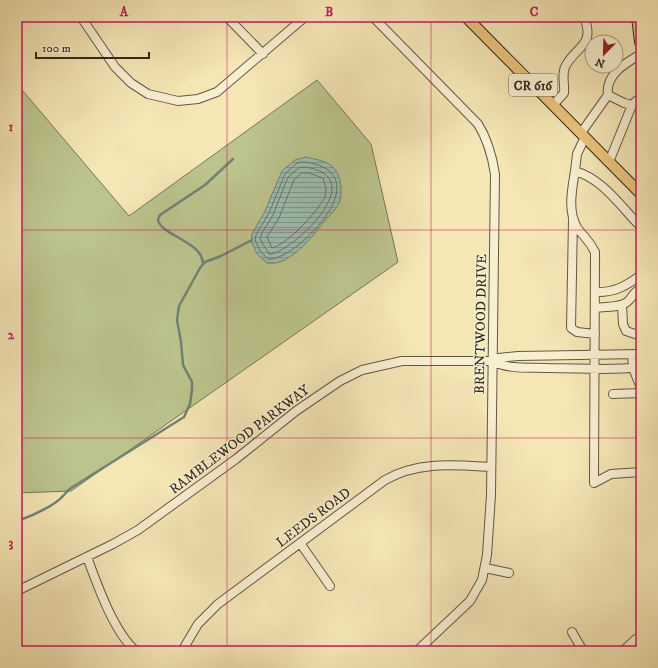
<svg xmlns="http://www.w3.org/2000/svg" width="658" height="668" font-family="'IM FELL DW Pica',serif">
	<defs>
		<pattern id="water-rules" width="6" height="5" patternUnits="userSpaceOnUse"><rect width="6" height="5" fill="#9cbfb1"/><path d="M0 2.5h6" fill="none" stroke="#809b8f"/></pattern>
	</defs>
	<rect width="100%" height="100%" fill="#f5e6b6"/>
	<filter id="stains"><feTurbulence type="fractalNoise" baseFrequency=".005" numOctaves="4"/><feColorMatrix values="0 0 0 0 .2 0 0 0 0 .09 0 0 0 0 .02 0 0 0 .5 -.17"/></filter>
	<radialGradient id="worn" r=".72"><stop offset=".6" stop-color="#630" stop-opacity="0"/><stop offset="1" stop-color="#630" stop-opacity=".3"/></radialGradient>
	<path fill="#bcc48d" stroke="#767656" d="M317 80 371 144 398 262 71 491 17 493V84L129 216Z"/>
	<path fill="url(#water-rules)" stroke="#718376" d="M306 157C313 159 323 160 329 164 340 170 343 188 340 200 339 206 334 211 330 215 316 231 292 267 267 263L257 254 251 241 252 234 265 211 282 171 295 160Z"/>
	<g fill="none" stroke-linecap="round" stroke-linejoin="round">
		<path stroke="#667468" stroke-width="1" d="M305 162C385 173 293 263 268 259L260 251 255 240 256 235 269 213 285 174 297 163Z
			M305 167C376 177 287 256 269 254L260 239 262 233 273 215 288 177 299 168Z
			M302 173H309L323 178 326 189 325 197C317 212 288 244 272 248L267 237 279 218 294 180Z"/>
		<path stroke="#718376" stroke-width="2.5" d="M203 263C202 241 159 235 158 219L160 215 205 185 233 159
			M17 520C27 519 55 505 62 497 65 494 67 491 71 488L184 417 190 404 192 389V382L183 365 181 342 177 320 179 306 200 268 205 262 221 256 252 240"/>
		<defs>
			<path id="minor" d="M81 17 115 67 131 83 148 94 178 101 198 99 217 92 305 17
				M227 17 263 54
				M373 17 478 124C488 140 492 155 495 174L491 495 487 555 482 580 470 601 417 651
				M553 105 564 93C565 83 561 74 566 65 578 45 595 45 584 17
				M632 105 624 103 608 95C605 74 626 63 641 54
				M581 133 608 95
				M609 162 632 105 636 101 641 102
				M575 171 577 154 585 137
				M573 220 571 328 577 332 595 334
				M641 227C621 207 603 179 575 171 572 189 567 213 578 229 585 238 589 240 595 252L594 483 611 474 641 472
				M595 292C614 293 626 286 641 275
				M622 305 623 324 626 331 641 336
				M595 308C605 306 620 308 627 302 633 298 633 291 641 289
				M632 355 633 368 641 388
				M492 361C510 370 529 367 549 368 580 368 610 371 641 367
				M613 394 641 393
				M300 543 330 586
				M87 557C97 584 114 633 136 651
				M485 568 509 573
				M17 591 113 544 138 530 236 459 296 411 340 381 362 370 402 361H492L498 358 518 356 641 354
				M572 632 583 651
				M182 651 198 624 218 604 385 480C418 461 454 465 491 467
				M623 651 636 639 641 643"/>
			<path id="major" d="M466 17 641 194"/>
			<path id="highway" d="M638 17 641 42"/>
		</defs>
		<use href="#minor" stroke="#615844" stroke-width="10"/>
		<use href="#major" stroke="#30281e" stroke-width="12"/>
		<use href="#highway" stroke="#30281e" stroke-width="14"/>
		<use href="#minor" stroke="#f8efd0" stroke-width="8"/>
		<use href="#major" stroke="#eac37b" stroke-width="10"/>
		<use href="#highway" stroke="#eac37b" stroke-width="12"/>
	</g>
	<path fill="none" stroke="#c2185b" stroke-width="1" stroke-opacity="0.55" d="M227 17V651M431 17V651M17 230H641M17 438H641"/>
	<g text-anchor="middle" stroke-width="3" stroke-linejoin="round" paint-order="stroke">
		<rect fill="#f8efd0" stroke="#6c6453" stroke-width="1" x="509" y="74" width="48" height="22" rx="3"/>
		<g font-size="13" font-weight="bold" fill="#30281e">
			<text x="533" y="90">CR 616</text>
		</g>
		<g font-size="14" fill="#30281e" stroke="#f8efd0">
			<text transform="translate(480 324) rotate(-89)" y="5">BRENTWOOD DRIVE</text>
			<text transform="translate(239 439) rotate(-37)" y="5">RAMBLEWOOD PARKWAY</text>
			<text transform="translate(313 517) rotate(-37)" y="5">LEEDS ROAD</text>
		</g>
	</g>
	<rect width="658" height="668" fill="none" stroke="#f5e6b6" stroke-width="44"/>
	<g transform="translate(604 54) rotate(203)"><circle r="19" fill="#f8efd0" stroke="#a89f89"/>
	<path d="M0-3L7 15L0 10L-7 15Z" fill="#8f2418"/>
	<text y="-6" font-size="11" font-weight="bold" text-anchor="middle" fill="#30281e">N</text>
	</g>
	<path d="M36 52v6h113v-6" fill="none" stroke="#30281e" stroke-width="2"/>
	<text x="42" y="52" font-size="12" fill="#30281e" stroke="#f8efd0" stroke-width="3" paint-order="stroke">100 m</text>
	<rect x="22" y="22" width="614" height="624" fill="none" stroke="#c2185b" stroke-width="1.5"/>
	<g font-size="13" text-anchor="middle" font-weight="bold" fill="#c2185b">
		<text x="124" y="16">A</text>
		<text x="329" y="16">B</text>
		<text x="534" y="16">C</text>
		<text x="11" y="131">1</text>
		<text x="11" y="339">2</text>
		<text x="11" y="547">3</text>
	</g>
	<rect width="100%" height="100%" filter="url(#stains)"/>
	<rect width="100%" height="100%" fill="url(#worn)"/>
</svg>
